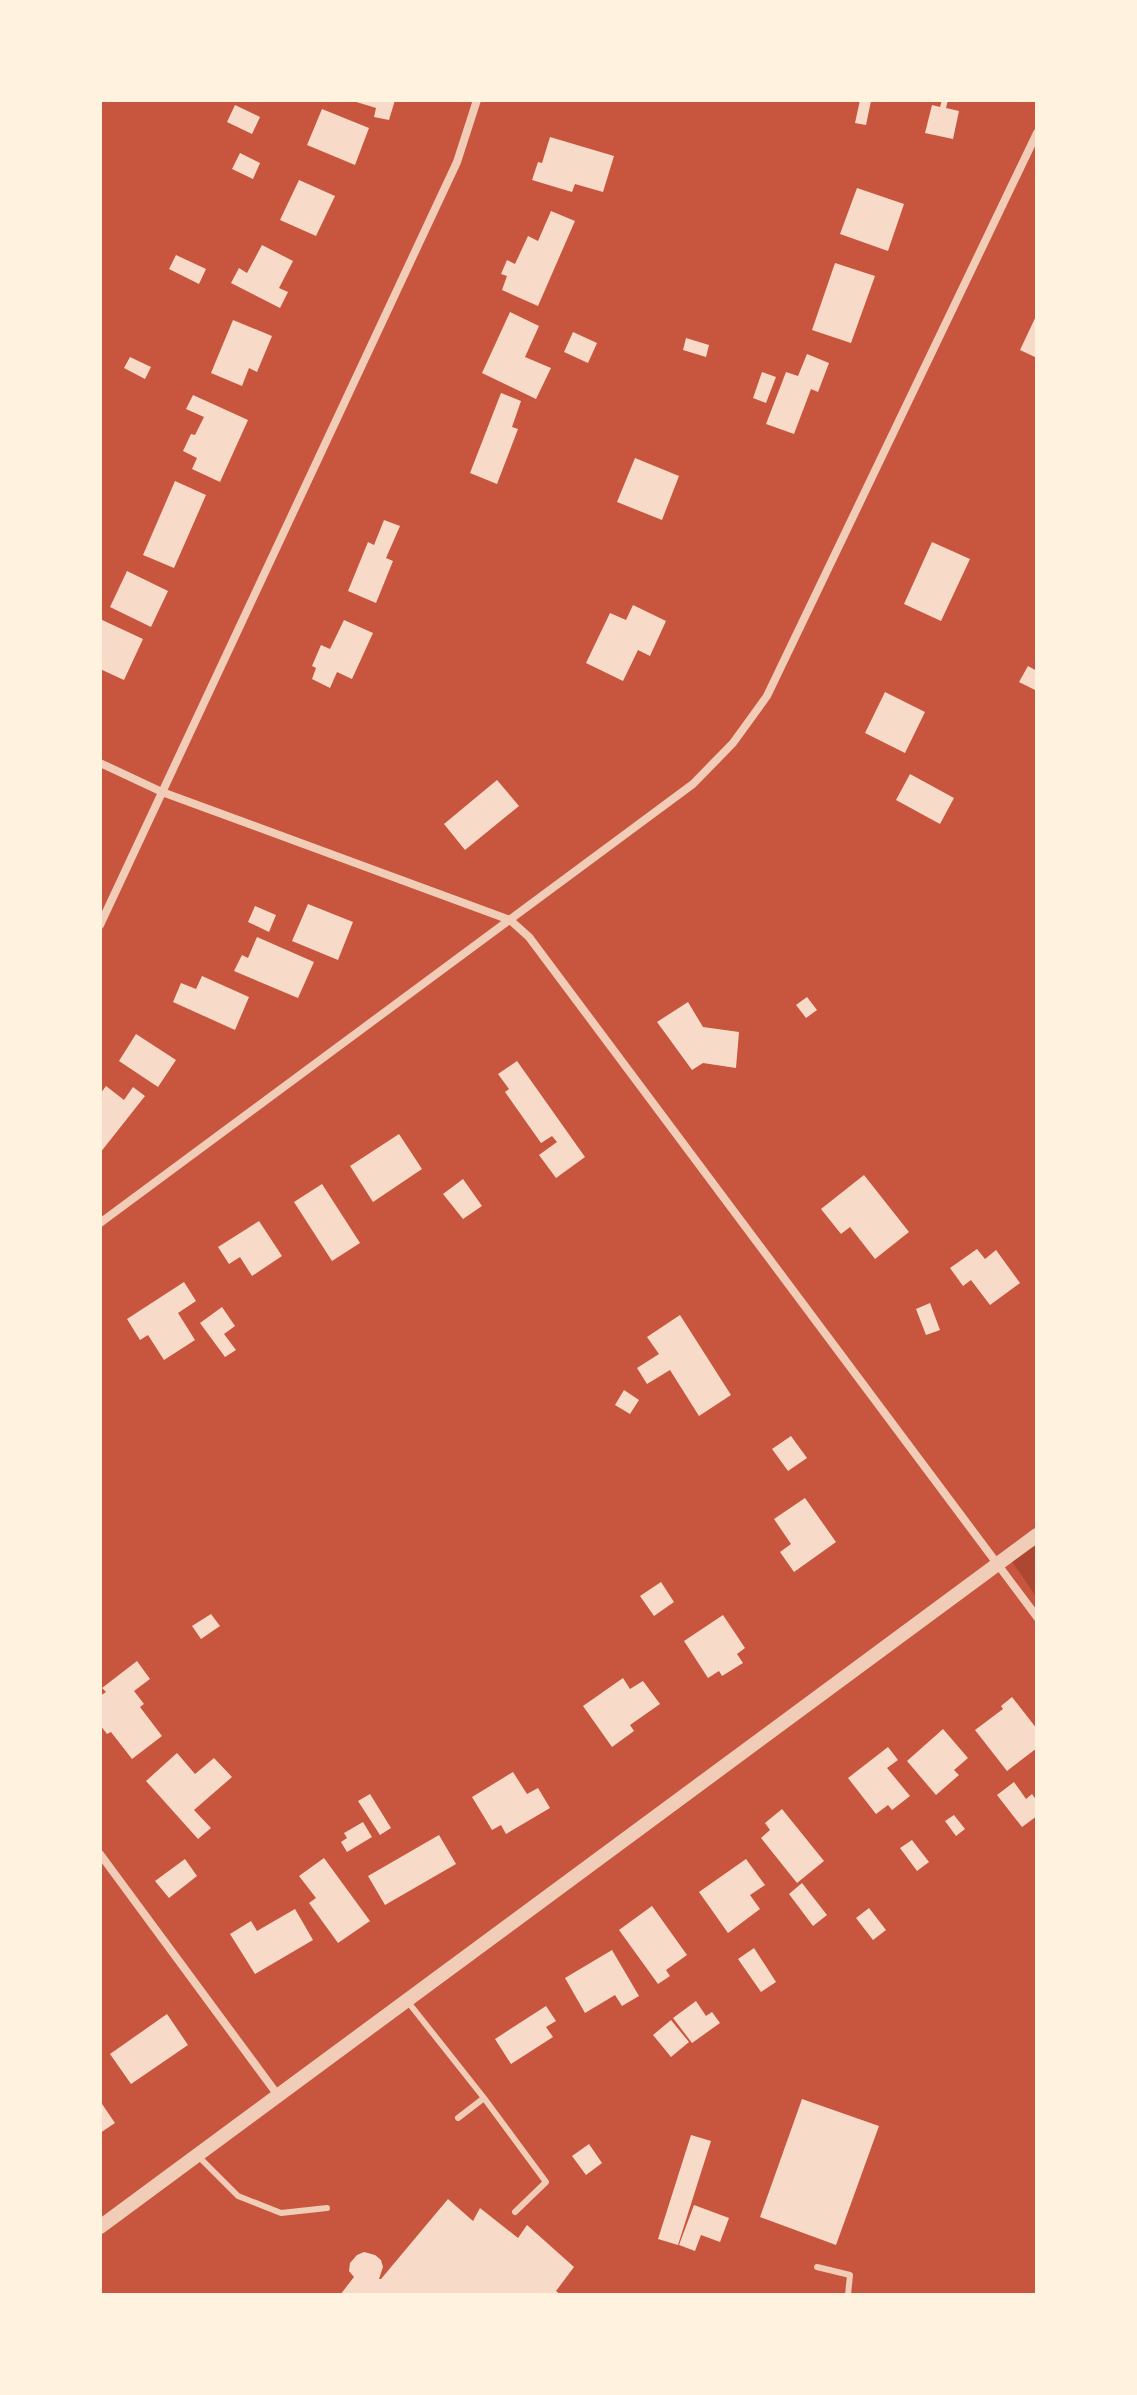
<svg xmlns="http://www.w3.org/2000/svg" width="1137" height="2395" font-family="'Nunito Sans',sans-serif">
	<rect width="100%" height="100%" fill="#c8553d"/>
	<path fill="#ae4732" d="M1037 1545V1598L1011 1560Z"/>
	<path fill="#f7dbc8" d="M350 100H395L389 120 374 117 376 108Z
		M860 100 871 101 866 125 855 123Z
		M942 100H948L946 108 959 111 953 139 925 133 932 105 940 107Z
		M235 105 260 117 252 134 227 122Z
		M322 109 369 128 355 165 307 145Z
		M550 137 614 156 603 192 575 184 572 192 532 180 538 162 542 163Z
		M240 153 260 163 253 179 232 169Z
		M299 180 335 196 316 236 280 220Z
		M857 188 904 204 888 251 840 234Z
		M551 211 575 221 538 306 502 290 507 276 501 274 507 260 515 264 528 236 538 241Z
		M262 245 293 261 279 288 288 292 280 308 231 283 239 268 247 273Z
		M176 255 206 269 199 284 169 269Z
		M835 263 875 276 851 343 812 330Z
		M510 312 539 326 525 357 551 368 536 399 482 373Z
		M1037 314V358L1020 350Z
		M233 320 272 336 257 372 249 368 242 386 211 373Z
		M573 332 597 343 588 363 564 352Z
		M686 338 709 345 706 357 683 350Z
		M807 354 829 363 818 392 811 389 794 434 766 424 786 372 798 376Z
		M130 357 151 367 145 379 124 368Z
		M762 372 776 377 766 403 753 398Z
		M501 393 521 401 512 427 518 429 497 484 470 473Z
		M193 395 248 420 220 482 192 469 197 458 183 451 191 434 195 435 204 417 186 409Z
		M635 458 679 476 662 520 617 502Z
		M175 481 206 495 174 568 143 555Z
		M384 520 400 526 386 558 393 561 376 603 348 591 368 542 374 545Z
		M932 542 970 559 941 621 904 604Z
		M127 571 168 591 151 627 110 607Z
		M633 605 666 621 650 656 638 650 623 681 586 663 610 613 626 620Z
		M100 619 143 639 124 680 100 669Z
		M344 620 373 633 352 679 337 672 330 688 312 679 316 668 312 666 321 645 330 649Z
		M1028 666 1037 671V691L1019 682Z
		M885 692 925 712 905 753 865 733Z
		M910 774 954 798 940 824 896 800Z
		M497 780 519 806 465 850 444 824Z
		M308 904 353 922 338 960 292 941Z
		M255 906 276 915 269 932 248 922Z
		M257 937 314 962 298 998 234 971 242 955 248 958Z
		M202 976 249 997 235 1030 173 1002 181 983 196 989Z
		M807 997 817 1010 806 1018 796 1005Z
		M688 1002 703 1027 739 1032 736 1068 703 1063 692 1070 657 1022Z
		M136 1034 176 1060 158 1087 119 1061Z
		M517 1061 585 1157 556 1178 539 1155 557 1142 552 1136 541 1143 505 1092 509 1089 498 1074Z
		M106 1086 124 1100 133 1087 145 1096 100 1153V1094Z
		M399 1134 422 1169 373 1202 350 1166Z
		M864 1175 909 1232 875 1259 850 1227 841 1234 821 1209Z
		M463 1179 482 1206 463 1219 443 1194Z
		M322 1184 360 1243 332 1261 294 1202Z
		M259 1221 282 1256 252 1276 240 1257 229 1264 218 1247Z
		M977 1249 985 1259 996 1250 1020 1283 990 1305 971 1280 963 1286 950 1268Z
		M184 1282 196 1301 178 1313 195 1340 164 1360 148 1335 140 1340 127 1319Z
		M930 1303 940 1330 926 1335 916 1309Z
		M222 1307 235 1326 224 1334 236 1350 225 1357 200 1323Z
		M680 1315 731 1395 699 1416 670 1370 647 1384 637 1368 659 1354 647 1337Z
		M624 1390 639 1400 630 1414 615 1405Z
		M791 1436 807 1458 788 1471 772 1449Z
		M805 1498 836 1542 794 1572 780 1552 791 1544 774 1519Z
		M661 1582 674 1602 654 1616 640 1596Z
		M211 1614 220 1626 201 1639 192 1626Z
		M723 1615 745 1648 737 1654 743 1663 722 1676 719 1671 708 1678 684 1641Z
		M137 1661 150 1679 134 1691 144 1704 140 1707 162 1736 132 1759 111 1732 107 1734 100 1725V1696L106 1692 102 1688Z
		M623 1678 630 1689 643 1681 660 1704 630 1725 634 1731 612 1747 583 1706Z
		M1012 1697 1037 1729V1748L1007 1771 975 1730 1003 1709 1001 1706Z
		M943 1729 968 1758 954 1770 959 1775 936 1795 907 1761Z
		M888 1747 898 1760 887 1768 910 1796 892 1810 888 1805 876 1814 848 1778Z
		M177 1753 195 1774 214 1758 232 1777 194 1810 211 1828 198 1839 146 1781Z
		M513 1772 527 1794 538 1788 550 1808 506 1834 501 1825 492 1830 472 1797Z
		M1014 1782 1026 1799 1032 1794 1037 1801V1816L1022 1827 997 1795Z
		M370 1794 391 1828 380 1835 358 1801Z
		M782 1809 824 1861 797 1883 761 1838 770 1830 765 1823Z
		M954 1815 965 1829 956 1836 945 1821Z
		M363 1822 372 1837 347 1852 341 1842 347 1838 344 1833Z
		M439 1835 456 1864 385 1905 368 1876Z
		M912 1840 929 1862 917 1871 900 1848Z
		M324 1858 370 1921 338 1943 309 1903 316 1898 299 1876Z
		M185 1859 197 1876 169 1898 155 1881Z
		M746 1859 765 1885 750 1895 760 1909 728 1933 699 1892Z
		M802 1883 827 1915 813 1926 789 1894Z
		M652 1906 687 1955 666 1970 670 1976 658 1984 619 1930Z
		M869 1908 886 1930 873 1940 856 1918Z
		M295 1909 313 1940 255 1974 230 1934 251 1921 257 1931Z
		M754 1948 776 1982 761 1992 738 1959Z
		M612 1950 639 1996 622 2006 615 1995 585 2013 565 1978Z
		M696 2001 706 2016 712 2012 720 2023 692 2043 673 2018Z
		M546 2006 556 2021 546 2027 553 2037 511 2064 495 2039Z
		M167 2014 188 2045 131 2084 110 2054Z
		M671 2020 689 2042 671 2057 653 2035Z
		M802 2099 879 2126 836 2245 760 2217Z
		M100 2101 115 2123 100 2133Z
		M691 2135 711 2141 678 2245 658 2239Z
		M589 2144 602 2163 586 2175 572 2156Z
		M448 2199 473 2221 480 2208 518 2238 527 2225 574 2267 556 2291 561 2295H340L354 2277 349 2271 350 2263 357 2255 364 2252 375 2255 381 2260 383 2267 379 2279H381Z
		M694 2205 729 2218 720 2242 701 2235 695 2251 679 2245Z"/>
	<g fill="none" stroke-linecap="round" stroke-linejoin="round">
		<path stroke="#f1ccb7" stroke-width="6" d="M408 2002 484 2098 458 2118
			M484 2098 546 2182 515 2212
			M198 2156 238 2196 281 2213 327 2208
			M817 2267 850 2275 848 2295"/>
		<path stroke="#f1ccb7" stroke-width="8" d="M100 763 162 792 510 920 529 937 1037 1617
			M100 925 457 162 477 100
			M100 1223 693 784 733 743 767 696 1037 133
			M100 1854 277 2094"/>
		<path stroke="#f1ccb7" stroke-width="14" d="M100 2227 1037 1535"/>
	</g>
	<rect width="1137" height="2395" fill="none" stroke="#fff3e0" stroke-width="204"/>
</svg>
